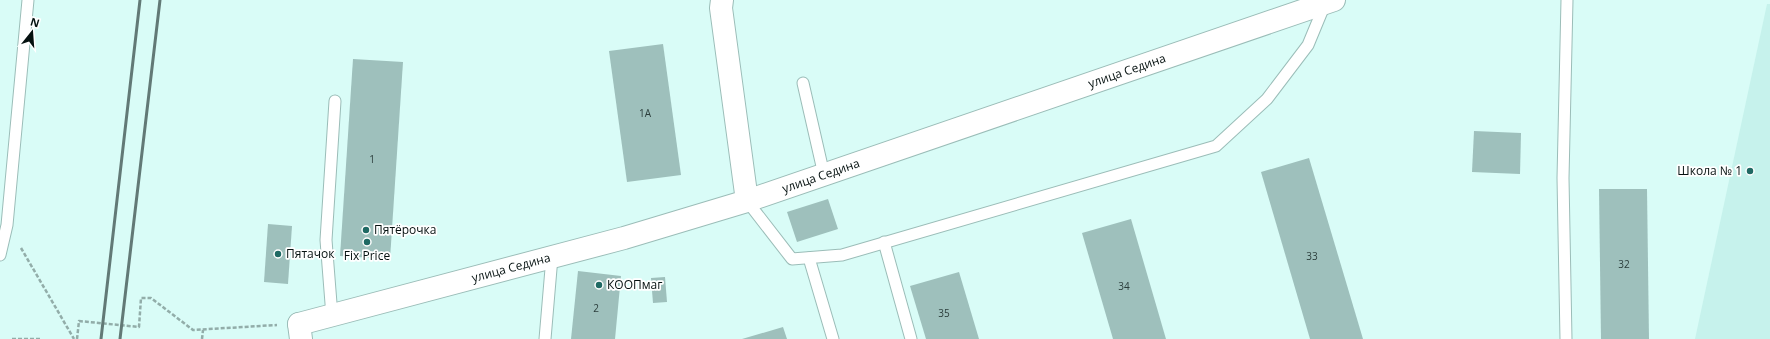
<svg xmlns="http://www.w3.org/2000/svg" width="1770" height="339" font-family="'Open Sans',sans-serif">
<rect width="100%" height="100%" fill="#d9fcf7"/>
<path fill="#c6f2ec" d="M1767 4H1770V339H1695Z"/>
<g fill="#9ec0bc">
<path d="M663 44 681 175 627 182 609 51Z"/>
<path d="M353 59 403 62 390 259 340 256Z"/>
<path d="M1474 131 1521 133 1520 174 1472 172Z"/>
<path d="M1309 158 1363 339H1310L1261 172Z"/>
<path d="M1599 189H1647L1649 339H1601Z"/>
<path d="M828 199 838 229 797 242 787 212Z"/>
<path d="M1131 219 1166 339H1113L1082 233Z"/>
<path d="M268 224 292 226 288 284 264 282Z"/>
<path d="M578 271 621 276 615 339H571Z"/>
<path d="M959 272 979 339H926L910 286Z"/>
<path d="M665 277 667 302 653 303 651 278Z"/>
<path d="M783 327 787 339H742Z"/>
</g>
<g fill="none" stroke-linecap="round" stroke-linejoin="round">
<defs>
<g id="service">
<path d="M803 83 824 175"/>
<path d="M747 201 792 259 842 255 1216 146 1267 99 1308 45 1325 4"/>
<path d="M884 242 911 339"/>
<path d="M0 255 7 225 28 0"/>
<path d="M809 258 833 339"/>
<path d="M332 316 326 240 335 101"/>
<path d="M545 339 552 257"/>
<path d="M1566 339 1563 178 1567 0"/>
</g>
<g id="minor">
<path d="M722 0 721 8 747 201"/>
<path d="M299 324 301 339"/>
</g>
<path id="tertiary" d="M299 324 624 238 747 201 1334 0"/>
</defs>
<use href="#service" stroke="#9bbdb8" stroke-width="13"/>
<use href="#minor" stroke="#9bbdb8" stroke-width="24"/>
<use href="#tertiary" stroke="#9bbdb8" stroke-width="24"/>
<g stroke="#92ada9" stroke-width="2.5" stroke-dasharray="4 2" stroke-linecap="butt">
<path d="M21 248 74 339"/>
<path d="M12 339H42"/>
<path d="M77 339 79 321 139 327 141 298H151L193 330 277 325"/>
<path d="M202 339 203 330"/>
</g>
<use href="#service" stroke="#fff" stroke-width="11"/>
<use href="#minor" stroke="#fff" stroke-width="22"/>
<use href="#tertiary" stroke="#fff" stroke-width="22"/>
<g stroke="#627976" stroke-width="3">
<path d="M101 339 140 0"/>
<path d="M120 339 160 0"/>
</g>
</g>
<g fill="#1f6963" stroke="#fff" stroke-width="1.5">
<circle cx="1750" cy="171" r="4"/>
<circle cx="366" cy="230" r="4"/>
<circle cx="367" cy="242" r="4"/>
<circle cx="278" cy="254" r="4"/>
<circle cx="599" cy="285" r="4"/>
</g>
<g text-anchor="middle" stroke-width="3.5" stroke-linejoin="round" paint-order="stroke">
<g font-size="10" fill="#2b3d3b">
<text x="645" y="117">1А</text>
<text x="372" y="163">1</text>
<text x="1312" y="260">33</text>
<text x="1624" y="268">32</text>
<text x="1124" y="290">34</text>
<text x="596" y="312">2</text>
<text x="944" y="317">35</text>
</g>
<g font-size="12" fill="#051110" stroke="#fff">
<text transform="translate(1127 71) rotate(-19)" y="4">улица Седина</text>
<text transform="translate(821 176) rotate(-19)" y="4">улица Седина</text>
<text transform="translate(511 268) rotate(-15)" y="4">улица Седина</text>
</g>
<g font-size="12" fill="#051110" stroke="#fff" text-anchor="start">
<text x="1742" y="175" text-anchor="end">Школа № 1</text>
<text x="374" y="234">Пятёрочка</text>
<text x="286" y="258">Пятачок</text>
<text x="367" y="260" text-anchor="middle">Fix Price</text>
<text x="607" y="289">КООПмаг</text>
</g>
</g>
<g transform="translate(32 32) rotate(17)" stroke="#ffffff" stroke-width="3" paint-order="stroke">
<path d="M0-3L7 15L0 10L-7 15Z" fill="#051110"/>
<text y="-6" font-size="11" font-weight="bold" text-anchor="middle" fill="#051110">N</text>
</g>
</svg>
